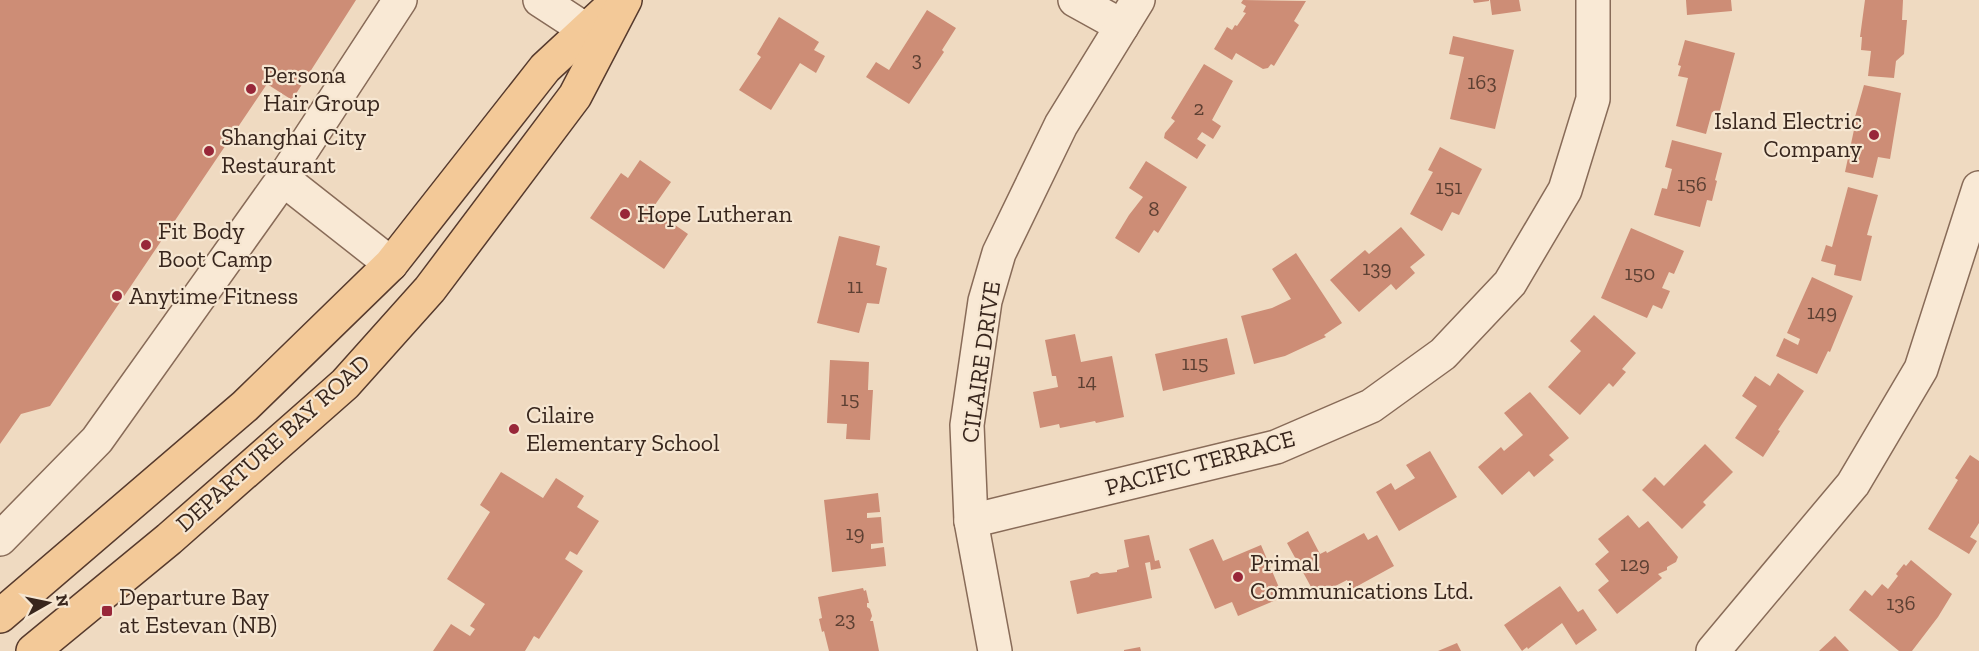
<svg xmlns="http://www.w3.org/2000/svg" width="1979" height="651" font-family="'Zilla Slab',serif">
<rect width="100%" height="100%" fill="#efdac1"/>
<g fill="#cd8d76">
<path d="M0 0H356L292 100 267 84 50 406 21 414 0 444Z"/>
<path d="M1243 0 1306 1 1294 21 1299 25 1274 66 1271 64 1268 68 1263 69 1236 53 1232 60 1214 49 1227 27 1232 30 1235 25 1237 26 1246 13 1243 12 1246 6 1241 3Z"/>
<path d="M1473 0H1489V1L1474 3Z"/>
<path d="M1490 0H1519L1521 11 1492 15Z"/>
<path d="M1686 0H1731L1732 11 1687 15Z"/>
<path d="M1865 0H1903L1902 20H1907L1904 54 1896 61 1894 78 1868 76 1871 51 1861 50 1862 37H1860Z"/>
<path d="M927 10 956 28 942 50 944 52 909 104 866 77 876 62 889 70Z"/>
<path d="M779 17 819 42 814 50 825 56 816 73 800 63 771 110 739 90 761 57 757 54Z"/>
<path d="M1453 36 1514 50 1495 129 1450 119 1464 57 1449 54Z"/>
<path d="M1685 40 1735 53 1719 114 1712 112 1706 134 1676 126 1688 78 1678 76 1681 66 1678 65Z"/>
<path d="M1204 64 1233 81 1212 120 1221 126 1213 139 1202 132 1197 139 1206 145 1197 159 1164 138 1165 133 1175 121 1171 118Z"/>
<path d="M1864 85 1901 93 1890 159 1878 157 1873 178 1845 172 1855 125 1853 124Z"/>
<path d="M1672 140 1722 153 1715 180 1717 181 1712 201 1707 200 1700 227 1654 215 1662 188 1667 189 1672 169 1665 167Z"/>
<path d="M1440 147 1482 169 1459 215 1452 212 1442 231 1410 214 1433 172 1428 170Z"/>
<path d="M640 160 671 182 652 209 688 234 664 269 590 218 621 173 628 178Z"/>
<path d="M1146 161 1187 187 1158 233 1154 230 1139 253 1115 238 1129 215 1143 197 1129 188Z"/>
<path d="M1848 187 1878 195 1867 235 1872 236 1861 281 1834 275 1836 265 1821 261 1826 245 1832 247Z"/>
<path d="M1401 227 1425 255 1410 267 1415 273 1396 290 1391 284 1359 312 1330 280 1365 250 1369 254Z"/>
<path d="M1631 228 1684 251 1674 274 1669 272 1662 288 1670 291 1662 309 1653 305 1647 318 1601 298Z"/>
<path d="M839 236 880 246 876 265 887 268 879 304 867 303 859 333 817 323Z"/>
<path d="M1296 253 1342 323 1324 335 1326 337 1285 356 1254 364 1241 316 1272 308 1291 299 1272 269Z"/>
<path d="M1812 277 1853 296 1830 352 1828 351 1817 374 1776 356 1784 338 1798 345 1800 339 1787 333Z"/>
<path d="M1594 315 1636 353 1622 369 1626 372 1613 387 1609 383 1580 415 1548 387 1581 351 1570 341Z"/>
<path d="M1075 334 1081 362 1112 356 1124 417 1096 423 1095 421 1060 428 1059 424 1040 428 1033 392 1058 387 1056 376H1052L1045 340Z"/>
<path d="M1227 338 1235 374 1163 391 1155 354Z"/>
<path d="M830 360 869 362 868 390H873L870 440 846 439 847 424 827 423Z"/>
<path d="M1778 373 1804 391 1778 430 1780 431 1763 457 1735 438 1757 406 1742 396 1755 376 1770 386Z"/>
<path d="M1530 392 1569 438 1549 455 1554 460 1534 477 1529 471 1502 495 1478 467 1501 447 1504 451 1523 435 1504 413Z"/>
<path d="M1705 444 1733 472 1703 502 1706 505 1682 529 1642 490 1655 477 1664 486Z"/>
<path d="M1430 451 1457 497 1399 531 1376 492 1391 483 1395 490 1415 478 1406 465Z"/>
<path d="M1970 455 1979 461V523L1970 537 1977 541 1969 554 1928 529 1958 480 1955 478Z"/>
<path d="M501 472 543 498 556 478 584 496 577 507 599 521 577 555 570 551 565 559 583 571 539 639 534 636 525 651H433L451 624 470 636 475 629 470 626 485 604 447 579 490 512 480 505Z"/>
<path d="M878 493 880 512 867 513V518L881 517 883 543 871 544V549L884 547 886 566 832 572 824 500Z"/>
<path d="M1628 515 1639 528 1648 521 1678 557 1676 562 1667 567V570L1658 574 1662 578 1617 614 1598 590 1609 581 1595 564 1609 552 1598 539Z"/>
<path d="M1308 531 1320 554 1326 551 1327 553 1364 533 1368 540 1377 535 1394 566 1352 589 1347 580 1316 596 1287 543Z"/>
<path d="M1149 535 1155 561 1159 560 1161 568 1151 570 1150 562 1145 563 1152 598 1077 614 1070 581 1089 577 1091 574 1097 572 1100 574 1117 572V570L1129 567 1124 540Z"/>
<path d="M1213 539 1223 561 1261 545 1283 597 1238 616 1232 602 1215 609 1189 549Z"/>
<path d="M1911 560 1952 594 1938 617 1912 651H1899L1849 610 1865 590 1872 596 1882 584 1888 589 1898 576 1896 574 1904 564 1906 566Z"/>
<path d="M1560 586 1578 612 1583 609 1597 630 1576 645 1562 623 1528 649 1527 647 1522 651 1504 625Z"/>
<path d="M863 588 864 591 866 590 869 603H867V607L870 609 872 616 870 621H873L879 651H829L824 631 822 632 819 619 822 618 818 597Z"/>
<path d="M1835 636 1849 651H1819Z"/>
<path d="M1457 643 1461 651H1438Z"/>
<path d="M1140 647 1141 651H1124V650Z"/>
</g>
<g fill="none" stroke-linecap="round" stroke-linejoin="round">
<defs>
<g id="minor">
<path d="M540 0 586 30"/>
<path d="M1075 0 1122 26"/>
<path d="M283 179 400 0"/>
<path d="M971 521 1276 447 1371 406 1443 354 1510 283 1565 190 1593 99V0"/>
<path d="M0 539 97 440 283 179 391 264"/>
<path d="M995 651 971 521 967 425 985 301 999 253 1061 125 1138 0"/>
<path d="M1713 651 1853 484 1921 369 1979 188"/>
</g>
<g id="major">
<path d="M0 616 245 406 391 264 545 68 613 5"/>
<path d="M33 651 169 539 345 384 430 289 575 96 625 0"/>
</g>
</defs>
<use href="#minor" stroke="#886b58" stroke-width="36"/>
<use href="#major" stroke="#563a2d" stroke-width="36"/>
<use href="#minor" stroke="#f9e9d5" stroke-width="33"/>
<use href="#major" stroke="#f3c998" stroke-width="33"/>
</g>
<g fill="#982739" stroke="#f6e6d1" stroke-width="2">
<circle cx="251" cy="89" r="6"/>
<circle cx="1874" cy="135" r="6"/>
<circle cx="209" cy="151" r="6"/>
<circle cx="625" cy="214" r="6"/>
<circle cx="146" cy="245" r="6"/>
<circle cx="117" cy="296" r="6"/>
<circle cx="514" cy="429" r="6"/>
<circle cx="1238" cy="577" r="6"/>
<rect x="101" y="605" width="12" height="12" rx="3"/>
</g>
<g text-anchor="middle" stroke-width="4.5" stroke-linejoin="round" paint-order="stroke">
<g font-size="21" fill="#5d4033">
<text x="917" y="66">3</text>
<text x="1482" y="89">163</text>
<text x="1199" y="115">2</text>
<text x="1692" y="191">156</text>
<text x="1449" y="194">151</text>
<text x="1154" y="216">8</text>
<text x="1377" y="275">139</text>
<text x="1640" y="280">150</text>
<text x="855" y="293">11</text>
<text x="1822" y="319">149</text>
<text x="1195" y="370">115</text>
<text x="1087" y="388">14</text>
<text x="850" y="406">15</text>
<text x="855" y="540">19</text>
<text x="1635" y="571">129</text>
<text x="1901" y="610">136</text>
<text x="845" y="626">23</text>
</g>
<g font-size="24" fill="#38261d" stroke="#f6e6d1" text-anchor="start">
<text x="263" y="83">Persona<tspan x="263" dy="28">Hair Group</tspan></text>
<text x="1862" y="129" text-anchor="end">Island Electric<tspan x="1862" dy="28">Company</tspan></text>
<text x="221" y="145">Shanghai City<tspan x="221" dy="28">Restaurant</tspan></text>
<text x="637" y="222">Hope Lutheran</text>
<text x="158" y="239">Fit Body<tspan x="158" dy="28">Boot Camp</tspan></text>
<text x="129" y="304">Anytime Fitness</text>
<text x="526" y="423">Cilaire<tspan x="526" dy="28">Elementary School</tspan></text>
<text x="1250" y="571">Primal<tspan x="1250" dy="28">Communications Ltd.</tspan></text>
<text x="119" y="605">Departure Bay<tspan x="119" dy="28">at Estevan (NB)</tspan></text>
</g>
<g font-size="24" fill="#38261d" stroke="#f6e6d1">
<text transform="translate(981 362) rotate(-82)" y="8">CILAIRE DRIVE</text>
<text transform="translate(273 443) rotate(-42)" y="8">DEPARTURE BAY ROAD</text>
<text transform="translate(1200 463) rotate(-15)" y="8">PACIFIC TERRACE</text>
</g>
</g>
<g transform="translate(48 603) rotate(81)" stroke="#f6e6d1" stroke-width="4.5" paint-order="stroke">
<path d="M0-4.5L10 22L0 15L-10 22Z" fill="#38261d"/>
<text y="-9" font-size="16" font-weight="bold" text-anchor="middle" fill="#38261d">N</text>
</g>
</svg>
